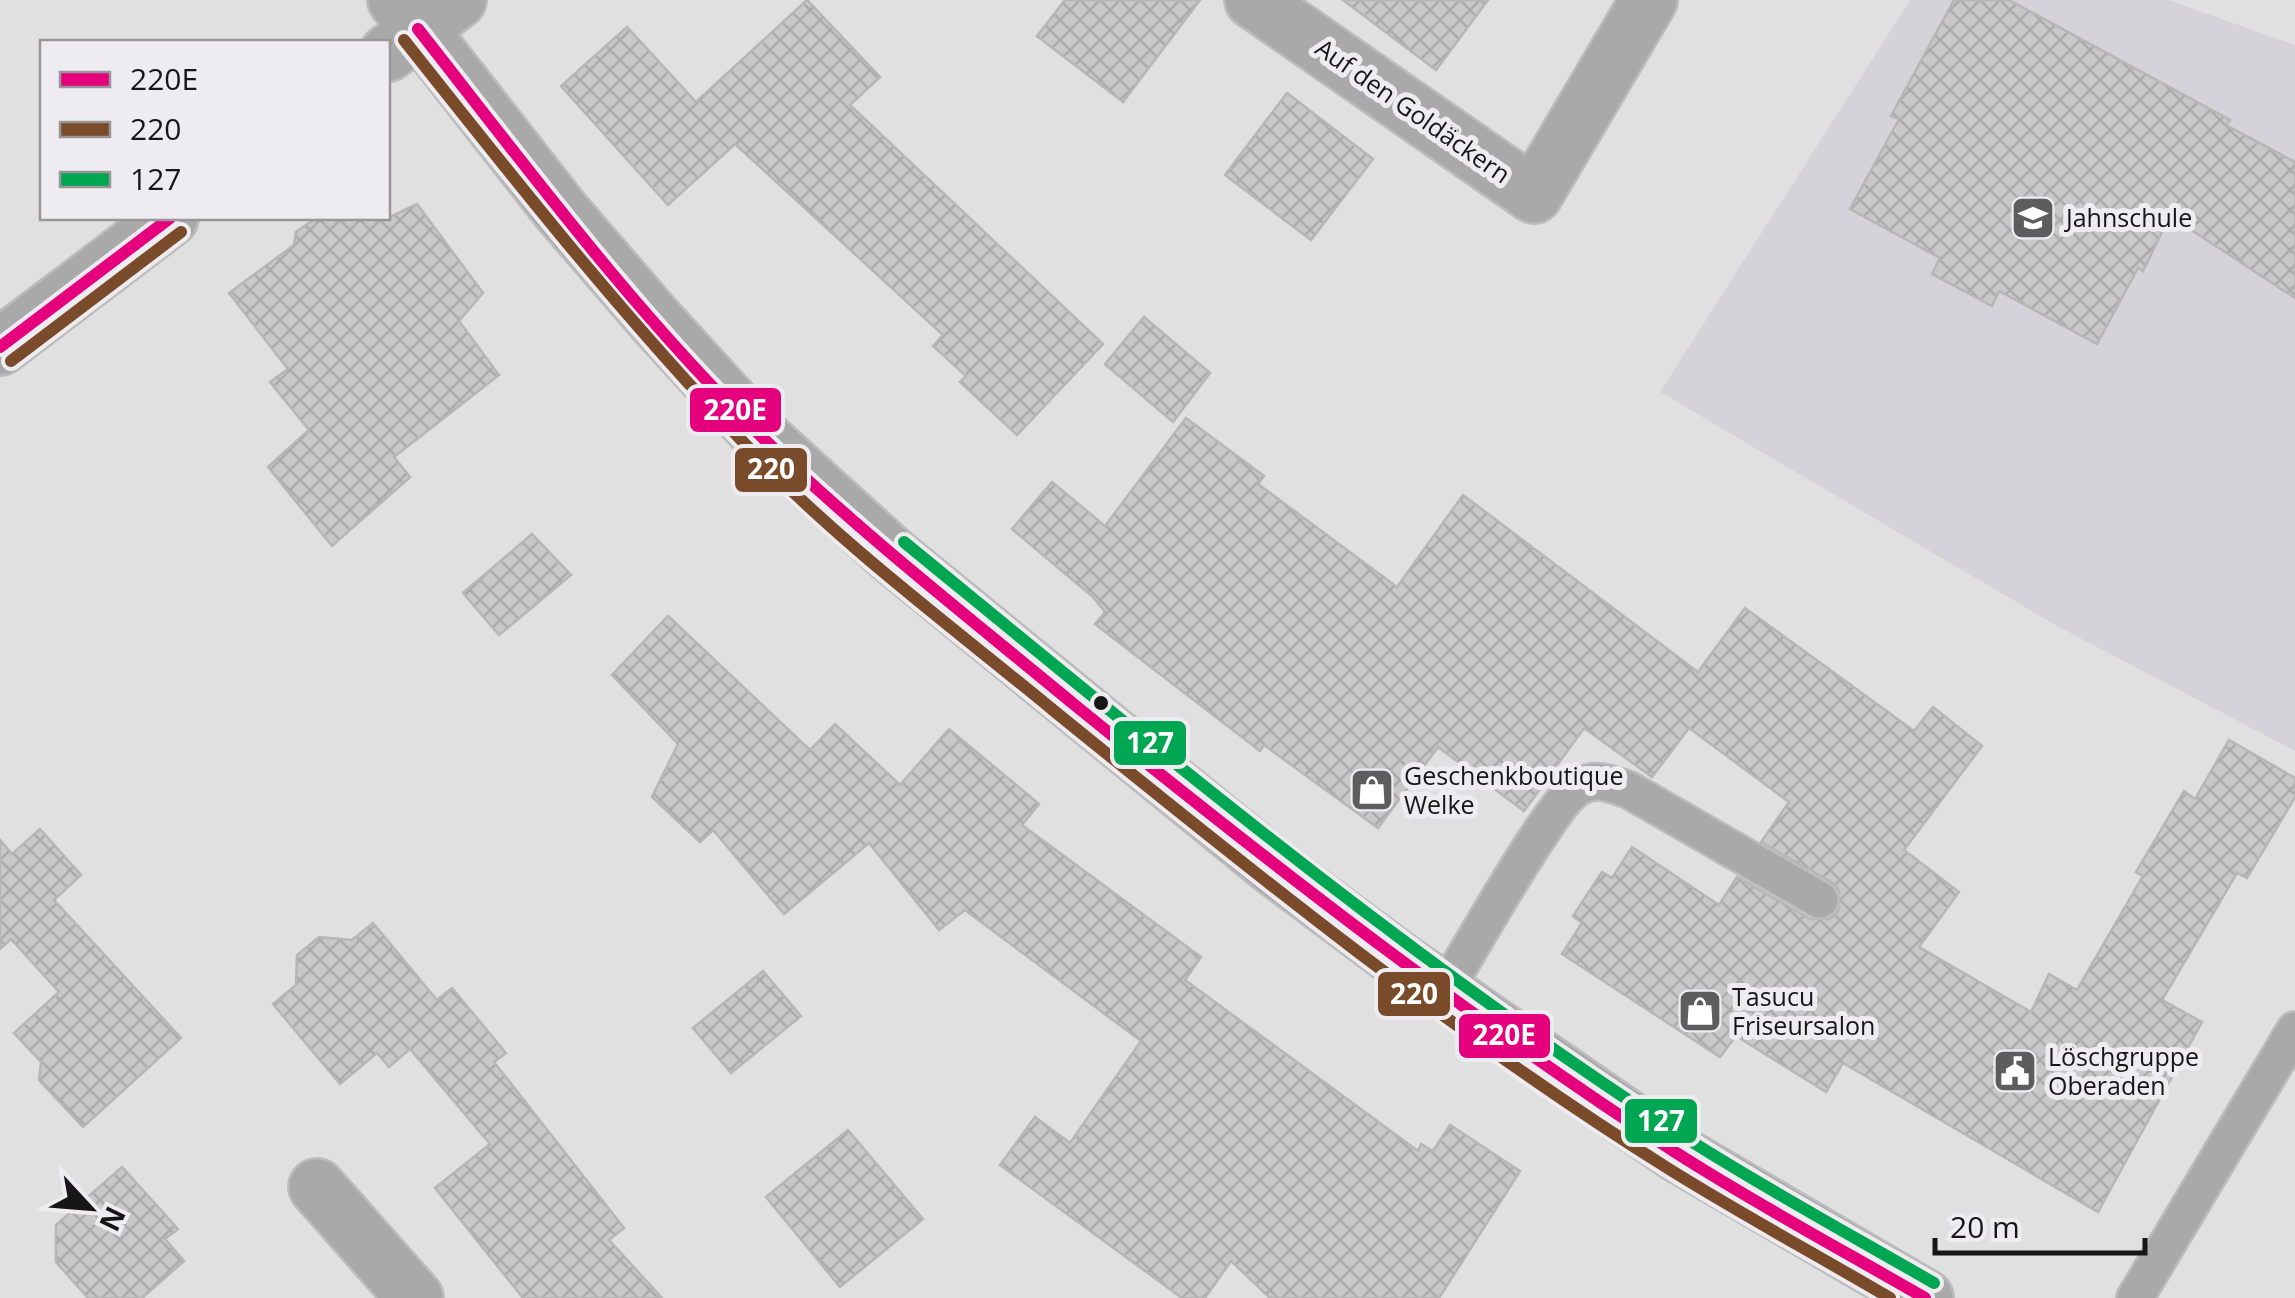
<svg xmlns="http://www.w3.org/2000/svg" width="2295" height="1298" font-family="'Open Sans',sans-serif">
<defs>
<pattern id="building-cross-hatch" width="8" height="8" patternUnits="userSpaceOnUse" patternTransform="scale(2.5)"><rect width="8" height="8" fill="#c8c8c9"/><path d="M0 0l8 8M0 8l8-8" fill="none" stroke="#ababac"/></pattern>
</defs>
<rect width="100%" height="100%" fill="#e1e0e1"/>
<path fill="#d6d2d9" d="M1910 0H2168L2295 45V751L2055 625 1660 392Z"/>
<g fill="url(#building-cross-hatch)" stroke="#b7b6b7" stroke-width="2.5">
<path d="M807 0 880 77 850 105 1103 344 1017 435 960 382 966 376 933 346 943 335 735 144 668 205 561 86 627 27 696 102Z"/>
<path d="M1065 0H1200L1123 102 1037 36Z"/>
<path d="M1343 0H1488L1436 70Z"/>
<path d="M1954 0H2009L2230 120 2226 125 2295 162V298L2170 216 2143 271 2138 268 2097 344 1999 291 1992 306 1932 274 1940 258 1850 209 1899 119 1891 116Z"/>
<path d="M1287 93 1373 159 1311 240 1225 175Z"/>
<path d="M417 204 483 293 459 321 499 375 394 457 410 477 332 546 268 467 309 430 270 382 288 369 229 293 294 245 296 232 316 218H388Z"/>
<path d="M1144 317 1210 373 1173 422 1105 364Z"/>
<path d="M1186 418 1264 476 1258 484 1397 587 1463 495 1698 672 1745 608 1914 731 1933 707 1982 746 1904 850 1959 892 1919 947 2031 1012 2049 974 2077 990 2143 876 2136 872 2184 791 2195 799 2229 740 2295 778V797L2247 878 2237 873 2162 1000 2202 1022 2098 1212 1843 1063 1826 1092 1736 1036 1720 1057 1562 954 1582 923 1573 916 1602 872 1612 878 1632 847 1719 905 1737 877 1810 919H1830L1839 910V890L1831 882 1761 842 1789 802 1689 728 1652 777 1584 728 1524 811 1438 747 1378 828 1264 745 1260 751 1095 624 1105 612 1093 597 1012 529 1052 482 1105 526Z"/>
<path d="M532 534 571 575 499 635 463 593Z"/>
<path d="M668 616 810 750 835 724 900 785 949 729 1039 804 1022 825 1201 957 1185 980 1418 1151 1421 1144 1433 1151 1450 1125 1520 1171 1439 1298H1270L1231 1261 1205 1298H1182L1000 1165 1035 1117 1070 1143 1141 1041 965 910 939 930 869 843 784 914 713 830 700 842 652 797 678 744 612 675Z"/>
<path d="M40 829 81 875 54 900 181 1038 83 1127 39 1080 41 1062 14 1033 59 992 11 939 0 949V840L12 854Z"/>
<path d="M373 923 437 1000 452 988 506 1053 494 1062 624 1228 609 1240 662 1298H523L435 1188 490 1144 410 1049 389 1067 377 1053 340 1084 273 1004 296 985 297 955 319 937 352 940Z"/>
<path d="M763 971 801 1016 731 1073 693 1028Z"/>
<path d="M848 1130 923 1219 840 1287 766 1197Z"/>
<path d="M122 1167 178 1229 165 1239 184 1261 142 1298H88L56 1262V1225Z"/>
</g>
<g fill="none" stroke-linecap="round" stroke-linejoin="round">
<defs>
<g id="lane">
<path d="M1445 990C1468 953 1550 805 1577 788 1595 776 1611 784 1629 790L1820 900"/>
<path d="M2135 1298 2295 1030"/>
</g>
<g id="street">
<path d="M1253 0 1534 195 1649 0"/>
<path d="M317 1187 415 1298"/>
</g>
<g id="secondary">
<path d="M396 0 561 211 655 320 763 438 893 556 1275 868 1404 964 1677 1153 1925 1298"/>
<path d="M388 53 458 0"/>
<path d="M0 347 170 218"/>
</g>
</defs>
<use href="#lane" stroke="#bdbcbd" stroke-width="40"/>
<use href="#street" stroke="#bdbcbd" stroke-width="60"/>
<use href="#secondary" stroke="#bdbcbd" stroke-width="60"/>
<use href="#lane" stroke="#aaa9aa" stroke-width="35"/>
<use href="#street" stroke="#aaa9aa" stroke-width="55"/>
<use href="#secondary" stroke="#aaa9aa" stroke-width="55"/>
<defs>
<g id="bus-1">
<path d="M418 29C528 169 637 316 765 440 863 535 971 619 1076 706 1269 863 1466 1016 1675 1152 1756 1204 1842 1250 1925 1298"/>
<path d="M0 347 170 218"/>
</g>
<g id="bus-2">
<path d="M404 40C514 179 624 318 747 446 839 543 950 625 1053 710 1251 871 1452 1033 1669 1169 1741 1214 1817 1255 1890 1298"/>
<path d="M11 361 181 232"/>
</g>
<path id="bus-3" d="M904 542C1158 750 1409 960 1686 1138 1766 1189 1851 1235 1934 1283"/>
</defs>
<use href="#bus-1" stroke="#eeecf0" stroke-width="20"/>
<use href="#bus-2" stroke="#eeecf0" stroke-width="20"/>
<use href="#bus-3" stroke="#eeecf0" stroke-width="20"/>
<use href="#bus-1" stroke="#e5007d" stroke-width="12"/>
<use href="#bus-2" stroke="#7a4b2a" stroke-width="12"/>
<use href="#bus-3" stroke="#00a651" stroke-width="12"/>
</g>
<defs>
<symbol id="school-square" viewBox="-11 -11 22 22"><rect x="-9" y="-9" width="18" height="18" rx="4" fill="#5e5d5e" stroke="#eeecf0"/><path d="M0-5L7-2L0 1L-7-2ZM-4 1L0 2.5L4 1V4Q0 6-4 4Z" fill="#fff"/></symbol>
<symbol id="shop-square" viewBox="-11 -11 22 22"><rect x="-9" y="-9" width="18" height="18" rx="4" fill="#5e5d5e" stroke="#eeecf0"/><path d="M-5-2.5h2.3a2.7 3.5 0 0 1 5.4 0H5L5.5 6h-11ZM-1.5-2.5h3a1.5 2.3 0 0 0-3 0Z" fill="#fff"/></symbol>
<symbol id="civic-square" viewBox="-11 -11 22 22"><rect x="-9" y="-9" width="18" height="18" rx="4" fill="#5e5d5e" stroke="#eeecf0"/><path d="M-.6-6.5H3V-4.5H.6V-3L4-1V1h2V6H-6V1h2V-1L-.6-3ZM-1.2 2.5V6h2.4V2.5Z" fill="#fff"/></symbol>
</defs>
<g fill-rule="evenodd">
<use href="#school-square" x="2008" y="193" width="50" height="50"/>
<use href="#shop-square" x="1347" y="765" width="50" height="50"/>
<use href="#shop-square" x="1675" y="986" width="50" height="50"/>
<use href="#civic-square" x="1990" y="1046" width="50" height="50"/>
</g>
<circle fill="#171617" stroke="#eeecf0" stroke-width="4" cx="1101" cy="703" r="9"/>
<g text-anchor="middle" stroke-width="10" stroke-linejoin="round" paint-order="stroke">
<g font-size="25" fill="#171617" stroke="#eeecf0">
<text transform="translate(1413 111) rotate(35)" y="9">Auf den Goldäckern</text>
</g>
<g font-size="25" fill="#171617" stroke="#eeecf0" text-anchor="start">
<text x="2066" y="227">Jahnschule</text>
<text x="1404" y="785">Geschenkboutique<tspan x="1404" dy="29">Welke</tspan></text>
<text x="1732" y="1006">Tasucu<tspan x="1732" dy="29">Friseursalon</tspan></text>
<text x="2048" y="1066">Löschgruppe<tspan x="2048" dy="29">Oberaden</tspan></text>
</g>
</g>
<g stroke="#eeecf0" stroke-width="4">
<rect x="688" y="386" width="95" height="48" rx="10" fill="#e5007d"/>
<rect x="733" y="446" width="76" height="48" rx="10" fill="#7a4b2a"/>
<rect x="1112" y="719" width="76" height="48" rx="10" fill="#00a651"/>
<rect x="1376" y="970" width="76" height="48" rx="10" fill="#7a4b2a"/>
<rect x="1457" y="1012" width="95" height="48" rx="10" fill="#e5007d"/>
<rect x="1623" y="1097" width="76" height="48" rx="10" fill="#00a651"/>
</g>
<g font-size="28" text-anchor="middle" font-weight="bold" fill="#fff">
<text x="735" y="420">220E</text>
<text x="771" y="479">220</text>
<text x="1150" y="753">127</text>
<text x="1414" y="1004">220</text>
<text x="1504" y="1045">220E</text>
<text x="1661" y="1131">127</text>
</g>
<rect x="40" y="40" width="350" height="180" fill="#eeecf0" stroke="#989699" stroke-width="2.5"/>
<rect x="60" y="72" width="50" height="15" fill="#e5007d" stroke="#989699" stroke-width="2.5"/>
<text x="130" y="90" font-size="30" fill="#171617">220E</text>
<rect x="60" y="122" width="50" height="15" fill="#7a4b2a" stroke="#989699" stroke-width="2.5"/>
<text x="130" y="140" font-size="30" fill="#171617">220</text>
<rect x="60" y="172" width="50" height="15" fill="#00a651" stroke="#989699" stroke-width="2.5"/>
<text x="130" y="190" font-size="30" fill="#171617">127</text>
<g transform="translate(90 1208) rotate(116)" stroke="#eeecf0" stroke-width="8" paint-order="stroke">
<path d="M0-8L18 38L0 25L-18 38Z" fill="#171617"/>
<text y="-15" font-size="28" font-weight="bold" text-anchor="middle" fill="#171617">N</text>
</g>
<path d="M1935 1238v15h210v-15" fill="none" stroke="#171617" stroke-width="5"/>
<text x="1950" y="1238" font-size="30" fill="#171617" stroke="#eeecf0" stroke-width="8" paint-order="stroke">20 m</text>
</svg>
